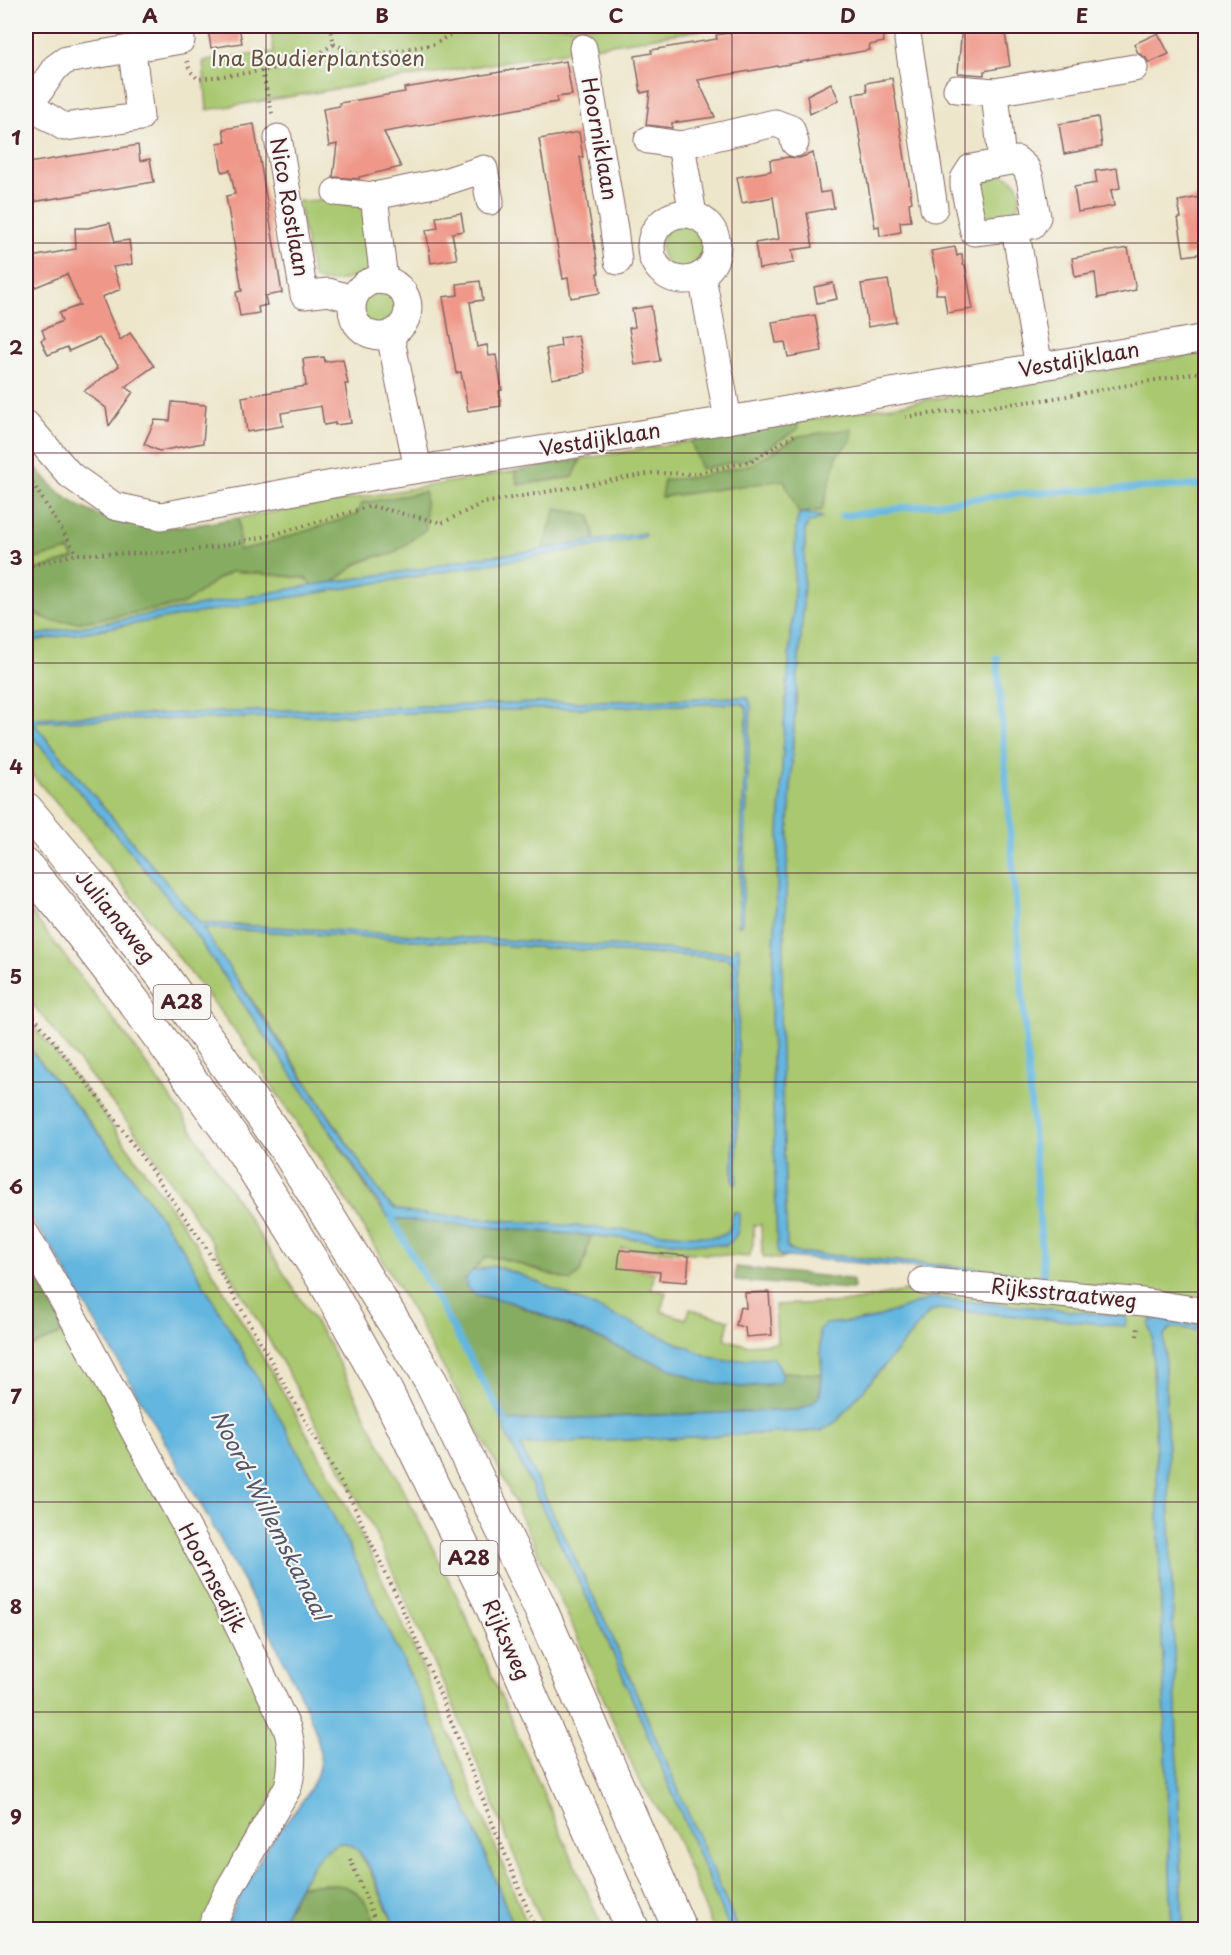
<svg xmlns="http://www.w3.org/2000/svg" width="1231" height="1955" font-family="'Playpen Sans',sans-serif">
<rect width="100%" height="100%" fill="#f6f6f2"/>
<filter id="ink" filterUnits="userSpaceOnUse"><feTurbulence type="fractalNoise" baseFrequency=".0167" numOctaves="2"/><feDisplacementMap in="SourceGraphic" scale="12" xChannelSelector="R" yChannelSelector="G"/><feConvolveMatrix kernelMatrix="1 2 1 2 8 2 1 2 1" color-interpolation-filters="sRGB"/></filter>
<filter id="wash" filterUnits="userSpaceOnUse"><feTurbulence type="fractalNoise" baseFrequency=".008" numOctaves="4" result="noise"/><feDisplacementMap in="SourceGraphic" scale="24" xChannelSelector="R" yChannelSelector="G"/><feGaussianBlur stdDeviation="1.35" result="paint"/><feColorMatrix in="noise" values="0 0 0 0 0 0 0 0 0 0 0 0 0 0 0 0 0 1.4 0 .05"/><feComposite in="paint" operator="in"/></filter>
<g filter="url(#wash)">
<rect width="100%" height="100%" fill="#eee6cb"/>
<g fill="#a9c86f" stroke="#7a744d" stroke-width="1.5">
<path d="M270 26H724L207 110 203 61 274 52Z"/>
<circle cx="998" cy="196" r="22"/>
<path d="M328 200 361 206 365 210 371 273C355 276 326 288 313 278L298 201Z"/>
<circle cx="686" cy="247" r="25"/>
<circle cx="380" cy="309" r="19"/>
<path d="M1205 353V1300L1014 1276 1015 1274 963 1267 804 1253 793 1252 787 1247 780 1026 793 738 803 610 805 531 808 523 820 516 799 514 796 525 793 611 784 725 771 1019 777 1250 779 1255 788 1257 778 1259 764 1257 762 1253 761 1225H754L753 1244 749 1257 621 1248 620 1266 655 1273 651 1289 666 1292 661 1311 686 1319 690 1309 729 1320 725 1339 746 1345 777 1343 775 1305 850 1302 925 1287 1205 1316V1327L1184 1322 1149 1327 1152 1334 1172 1929H738L608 1627 520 1445 821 1431 837 1421 930 1312 938 1309 1127 1319 1123 1316 933 1298 869 1320 826 1324 819 1330 822 1374 782 1372 778 1364 725 1361 707 1356 502 1268C490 1266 482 1268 471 1272L486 1257 501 1258 571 1281 587 1256V1246L591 1236 726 1245 737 1212H734C729 1229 733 1236 711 1237L410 1213 394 1208 385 1200 263 1016 204 932 203 929 205 928 725 958 733 962 735 1184 737 1182 739 948 737 947 732 953 200 923 35 725 38 721 233 718 742 703 747 709 738 924 740 925 748 698 744 697 27 718 26 716V642L644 537V533L595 541 590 515 556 509 542 550 467 559 421 569 333 582 357 564 374 557 393 554 406 543 356 515 265 544 239 550V518L515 471 518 485 573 477 581 459 691 441 701 468 797 429V422Z"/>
<path d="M69 550 74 558 26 573V561Z"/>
<path d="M232 571 305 578 313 585 26 637V601L34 613 81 622 168 607 184 604 216 580Z"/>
<path d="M26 729 128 849 184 918 311 1102 379 1207 392 1219 468 1352 505 1421 504 1429 512 1446 604 1632 730 1929H713L676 1836 638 1779 573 1627 497 1465 411 1309 358 1218 245 1044 90 842 26 768Z"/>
<path d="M26 906 127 1037 181 1113 328 1342 455 1592 603 1929H544L455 1709 371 1524 285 1367 212 1243 146 1145 26 996Z"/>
<path d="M26 1017 96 1103 194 1240 268 1366 330 1474 371 1555 420 1662 529 1929H515L426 1709 342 1532 254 1371 183 1249 118 1157 26 1044Z"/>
<path d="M1171 1328H1183L1205 1332V1929H1183L1164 1335Z"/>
<path d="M67 1331 249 1644 290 1763 205 1929 26 1930V1349Z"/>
<path d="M345 1842 356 1848 366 1863 396 1929H374V1921L327 1884 300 1886C308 1867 324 1846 345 1842Z"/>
</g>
<g fill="#86ac62" stroke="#686646" stroke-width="1.5">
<path d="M797 422 798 429 750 459 701 469 691 441Z"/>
<path d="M852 429 851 441 837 455 822 510 799 514 784 480 661 497 664 480 697 477 752 464 799 436Z"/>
<path d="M581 459 573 477 518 485 515 471Z"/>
<path d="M32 463C42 475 55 490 68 499 98 519 139 530 175 527 196 526 218 521 239 518V550L265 544 356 515 362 503 425 492 426 529 393 554 374 557 357 564 333 582 313 585 305 578 232 571 216 580 184 604 81 622 52 621 34 613 26 601V573L74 558 69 550 26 561V467Z"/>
<path d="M556 509 590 515 595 541 542 550Z"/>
<path d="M392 1219 591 1236 581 1271 571 1281 501 1258 486 1257 471 1272 466 1279 476 1295 507 1301 700 1381 742 1387 768 1385 781 1378 782 1372 822 1374C820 1398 822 1400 798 1410L505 1421 468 1352Z"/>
<path d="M26 1260 67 1331 26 1349Z"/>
<path d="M736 1267 850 1279 853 1281 854 1288 851 1289 735 1281Z"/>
<path d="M327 1884C333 1885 340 1885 346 1887 363 1893 375 1913 374 1929L277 1930 300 1886Z"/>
</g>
<g fill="#63b6df" stroke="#566a85" stroke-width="1.5">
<path d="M805 513 822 517 821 519 808 523 805 531 803 610 793 738 780 1026 787 1247 793 1252 1013 1272 1014 1276 788 1257 779 1255 777 1250 771 1019 784 725 793 611 796 525 799 514Z"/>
<path d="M644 533 645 537 596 546 26 642V637L313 585 421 569 467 559 532 551Z"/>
<path d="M744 697 748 698 751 705 742 923 740 925 738 924 747 709 742 703 233 718 38 721 35 725 200 923 731 953 737 946 739 948 737 1182 735 1184 733 1181V962L725 958 206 928 203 929 385 1200 394 1208 410 1213 711 1237C734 1236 728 1229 734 1212H737L739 1214C739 1228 739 1238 726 1245L684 1243 392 1219 388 1217 311 1102 184 918 128 849 26 729V716L28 718Z"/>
<path d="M26 1044 118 1157 183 1249 254 1371 342 1532 426 1709 515 1929H396C388 1911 369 1857 354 1847 323 1824 288 1909 277 1929H224C237 1900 252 1873 269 1845 285 1821 318 1790 320 1760 323 1735 296 1687 285 1663 218 1527 138 1397 63 1266L43 1235 26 1214Z"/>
<path d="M492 1266 519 1274 707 1356 725 1361 772 1357C779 1365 785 1373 779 1383L742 1387 700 1381 524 1307 507 1301 476 1295 467 1288 465 1280 471 1272Z"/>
<path d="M933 1298 1123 1316 1127 1319 1125 1326 938 1309 930 1312 837 1421 821 1431 520 1445 608 1627 738 1929H730L604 1632 512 1446 504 1429 505 1421 798 1410C806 1406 814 1404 818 1397 826 1385 820 1345 819 1330L826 1324 869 1320Z"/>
<path d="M1157 1318 1184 1322 1205 1327V1332L1183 1328H1171L1164 1335 1183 1929H1172L1152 1334 1149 1327 1150 1321Z"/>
</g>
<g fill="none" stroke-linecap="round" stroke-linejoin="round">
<g stroke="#63b6df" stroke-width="7">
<path d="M842 516 1010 494 1206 485"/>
<path d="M997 658 1044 1278"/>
<path d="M392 1219 505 1421"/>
</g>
</g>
<g id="blocks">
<g fill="#ef9889">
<path d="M220 26H239L242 43 211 48 208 28Z"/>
<path d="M776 26H881L884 42 869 45 870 50 698 80 715 117 672 123V128L646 125 650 91 641 93 635 56 652 53 651 50 717 39 716 35Z"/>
<path d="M962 26H1004L1010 66 984 71V75L958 73Z"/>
<path d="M1158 33 1169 54 1149 63 1146 58 1138 53 1134 44Z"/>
<path d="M566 61 572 95 557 97V102L384 132 401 167 359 177V179L333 177 337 144 329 146 323 109 340 106 339 103 405 92 404 88Z"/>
<path d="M892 78 912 202 909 203 911 221 900 222 901 232 880 236 879 226 875 227 853 94 867 92 866 83Z"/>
<path d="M831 83 839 100 810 114 807 95Z"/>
<path d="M1098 117 1102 147 1064 154 1059 124Z"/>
<path d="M254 124 282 293 265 296 267 305 258 307 259 313 240 316 236 292 242 291 226 196 235 194 230 170 222 172 217 143 226 142 223 129Z"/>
<path d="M579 132 583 157H580L599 273H597L600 293 571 298 568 278 563 279 539 139Z"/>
<path d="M138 145 140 161 150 159 154 182 26 203V180L31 179 28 163Z"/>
<path d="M813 153 820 193 831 191 834 208 807 213 813 247 792 250 794 263 759 269 755 243 779 239 773 197 742 203 737 177 771 171 770 160 789 157 799 158Z"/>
<path d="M1117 168 1120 188 1111 190 1114 206 1078 212 1074 187 1097 183 1095 171Z"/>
<path d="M1206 196V253L1184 256 1178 218H1181L1178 201Z"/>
<path d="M461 213 464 231 452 233 457 259 431 263 426 230 438 228 436 217Z"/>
<path d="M110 223 115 242 129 240 132 264 113 267 121 289 102 297 120 340 130 333 154 366 125 387 133 392 109 426 106 408 84 391 119 366 99 338 69 351 67 347 48 355 41 340 45 338 42 330 62 321 59 313 80 305 67 274 26 291V258L76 249 75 228H88Z"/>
<path d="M955 247 957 256 962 254 963 265H965L973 309 947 313 944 294H936L937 280 931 251Z"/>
<path d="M1128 248 1136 290 1098 298 1095 273 1075 277 1072 258Z"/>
<path d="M888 280 896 322 868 327 861 284Z"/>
<path d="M480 281 483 300 470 302 477 347 487 345 489 356 496 355 502 390 499 391 501 406 468 411 461 372 456 373 443 297 458 295 457 284Z"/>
<path d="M833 283 837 299 817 303 814 287Z"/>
<path d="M651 306 660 361 635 365 629 328 635 327 632 309Z"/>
<path d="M815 315 822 351 788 357 785 342 776 343 772 322Z"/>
<path d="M578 335 585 373 552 379 546 349 561 346 560 338Z"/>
<path d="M324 357 325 362 343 359 348 384H345L351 423 335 425V423L324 425 321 406 281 413 283 426 247 432 242 397 306 386 303 359Z"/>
<path d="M172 402 206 405 203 443 159 451 144 444 155 420 170 421Z"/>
<path d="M620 1250 689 1256 687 1282 659 1280 660 1272 618 1268Z"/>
<path d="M769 1292 772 1335 746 1337 745 1327 736 1325 740 1307 746 1308 745 1293Z"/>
</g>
</g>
</g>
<g filter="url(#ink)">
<use href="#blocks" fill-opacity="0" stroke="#836563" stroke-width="1.5"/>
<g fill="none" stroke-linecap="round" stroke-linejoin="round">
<defs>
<g id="minor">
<path d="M908 40 934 208"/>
<path d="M583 48 614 229 618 261"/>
<path d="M957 89 995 92 1134 68"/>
<path d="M995 92 1002 161"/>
<path d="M30 106 64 127 140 117 132 50"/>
<path d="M26 111 55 68 66 60 181 40 179 26"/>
<path d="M278 138 304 295 328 292 353 299"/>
<path d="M648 140 681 145 775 123 791 129 795 143"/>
<path d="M681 145 693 215"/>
<path d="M1017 160 1026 168 1030 178 1037 217 1032 225 974 232 964 186V179L971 168Z"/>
<path d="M336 192 374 196 444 182 484 169 490 201"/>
<path d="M374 196 384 281"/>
<circle cx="684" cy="247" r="33"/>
<path d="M1015 228 1039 367"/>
<path d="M702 276 728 420"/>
<circle cx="380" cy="308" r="28"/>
<path d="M390 335 418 469"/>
<path d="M26 424 70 475 114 506 161 516 376 476 728 420 1206 338"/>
<path d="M26 1235 70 1312 229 1606 287 1728C293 1749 293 1766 288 1787L227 1893 210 1930"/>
<path d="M923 1281 1143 1302 1206 1312"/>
</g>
<g id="highway">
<path d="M26 809 92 887 163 976 290 1155 431 1382 541 1610 680 1930"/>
<path d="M26 866 61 908 134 1002 244 1153 325 1282 386 1391 490 1602 633 1930"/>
</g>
</defs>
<use href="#minor" stroke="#836563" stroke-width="29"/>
<use href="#highway" stroke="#836563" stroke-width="35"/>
<g stroke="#836563" stroke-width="4" stroke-dasharray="1.5 4.5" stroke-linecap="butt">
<path d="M330 26 334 44"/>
<path d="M334 44 358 55 384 53 435 44 463 26"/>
<path d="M187 61 190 71 198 79 262 71 309 60 334 44"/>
<path d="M262 71 273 117"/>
<path d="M905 417 1050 399 1206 371"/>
<path d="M26 473 77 554"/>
<path d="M26 567 77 554 174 553 221 546 272 535 371 506 442 523 483 503 653 473 693 474 752 461 794 435"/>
<path d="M26 1007 106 1107 204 1244 352 1502 395 1593 436 1684 536 1930"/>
<path d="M1137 1336 1138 1326"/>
<path d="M350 1859 379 1930"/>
</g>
<use href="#minor" stroke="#fff" stroke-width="27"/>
<use href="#highway" stroke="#fff" stroke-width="33"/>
</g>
</g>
<path fill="none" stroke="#4a1f2b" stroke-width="1.5" stroke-opacity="0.55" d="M266 26V1930M499 26V1930M732 26V1930M965 26V1930M26 243H1206M26 453H1206M26 663H1206M26 873H1206M26 1082H1206M26 1292H1206M26 1502H1206M26 1712H1206"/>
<g text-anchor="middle" stroke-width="4.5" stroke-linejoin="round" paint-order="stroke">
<g fill="#f6f6f2" stroke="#7e6067" stroke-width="1.5">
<rect x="153.5" y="985" width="57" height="34" rx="4.5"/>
<rect x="440.5" y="1541" width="57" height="34" rx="4.5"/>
</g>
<g font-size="20" font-weight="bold" fill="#4a1f2b">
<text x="182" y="1009">A28</text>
<text x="469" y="1565">A28</text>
</g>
<g font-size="21" fill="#66523f" stroke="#f6f6f2">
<text x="318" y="66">Ina Boudierplantsoen</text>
</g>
<g font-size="21" fill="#4a1f2b" stroke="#f6f6f2">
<text transform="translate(599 139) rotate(80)" y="7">Hoorniklaan</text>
<text transform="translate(289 207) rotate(80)" y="7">Nico Rostlaan</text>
<text transform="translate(1079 360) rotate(-10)" y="7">Vestdijklaan</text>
<text transform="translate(600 440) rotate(-9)" y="7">Vestdijklaan</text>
<text transform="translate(115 917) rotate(51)" y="7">Julianaweg</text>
<text transform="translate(1064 1294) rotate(6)" y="7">Rijksstraatweg</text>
<text transform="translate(212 1578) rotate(62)" y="7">Hoornsedijk</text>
<text transform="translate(506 1640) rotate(66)" y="7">Rijksweg</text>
</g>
<g font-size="22" font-style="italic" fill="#53546a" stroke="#f6f6f2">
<text transform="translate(270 1515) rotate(63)" y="8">Noord-Willemskanaal</text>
</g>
</g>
<rect width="1231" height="1955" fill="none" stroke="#f6f6f2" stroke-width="66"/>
<rect x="33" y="33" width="1165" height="1889" fill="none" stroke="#4a1f2b" stroke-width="2"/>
<g font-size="20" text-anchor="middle" font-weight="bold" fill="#4a1f2b">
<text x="150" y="23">A</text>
<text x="382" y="23">B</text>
<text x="616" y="23">C</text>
<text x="848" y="23">D</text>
<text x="1082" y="23">E</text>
<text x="16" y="145">1</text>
<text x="16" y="355">2</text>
<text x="16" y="565">3</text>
<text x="16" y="774">4</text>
<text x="16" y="984">5</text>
<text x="16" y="1194">6</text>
<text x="16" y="1404">7</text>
<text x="16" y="1614">8</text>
<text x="16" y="1824">9</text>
</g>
</svg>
